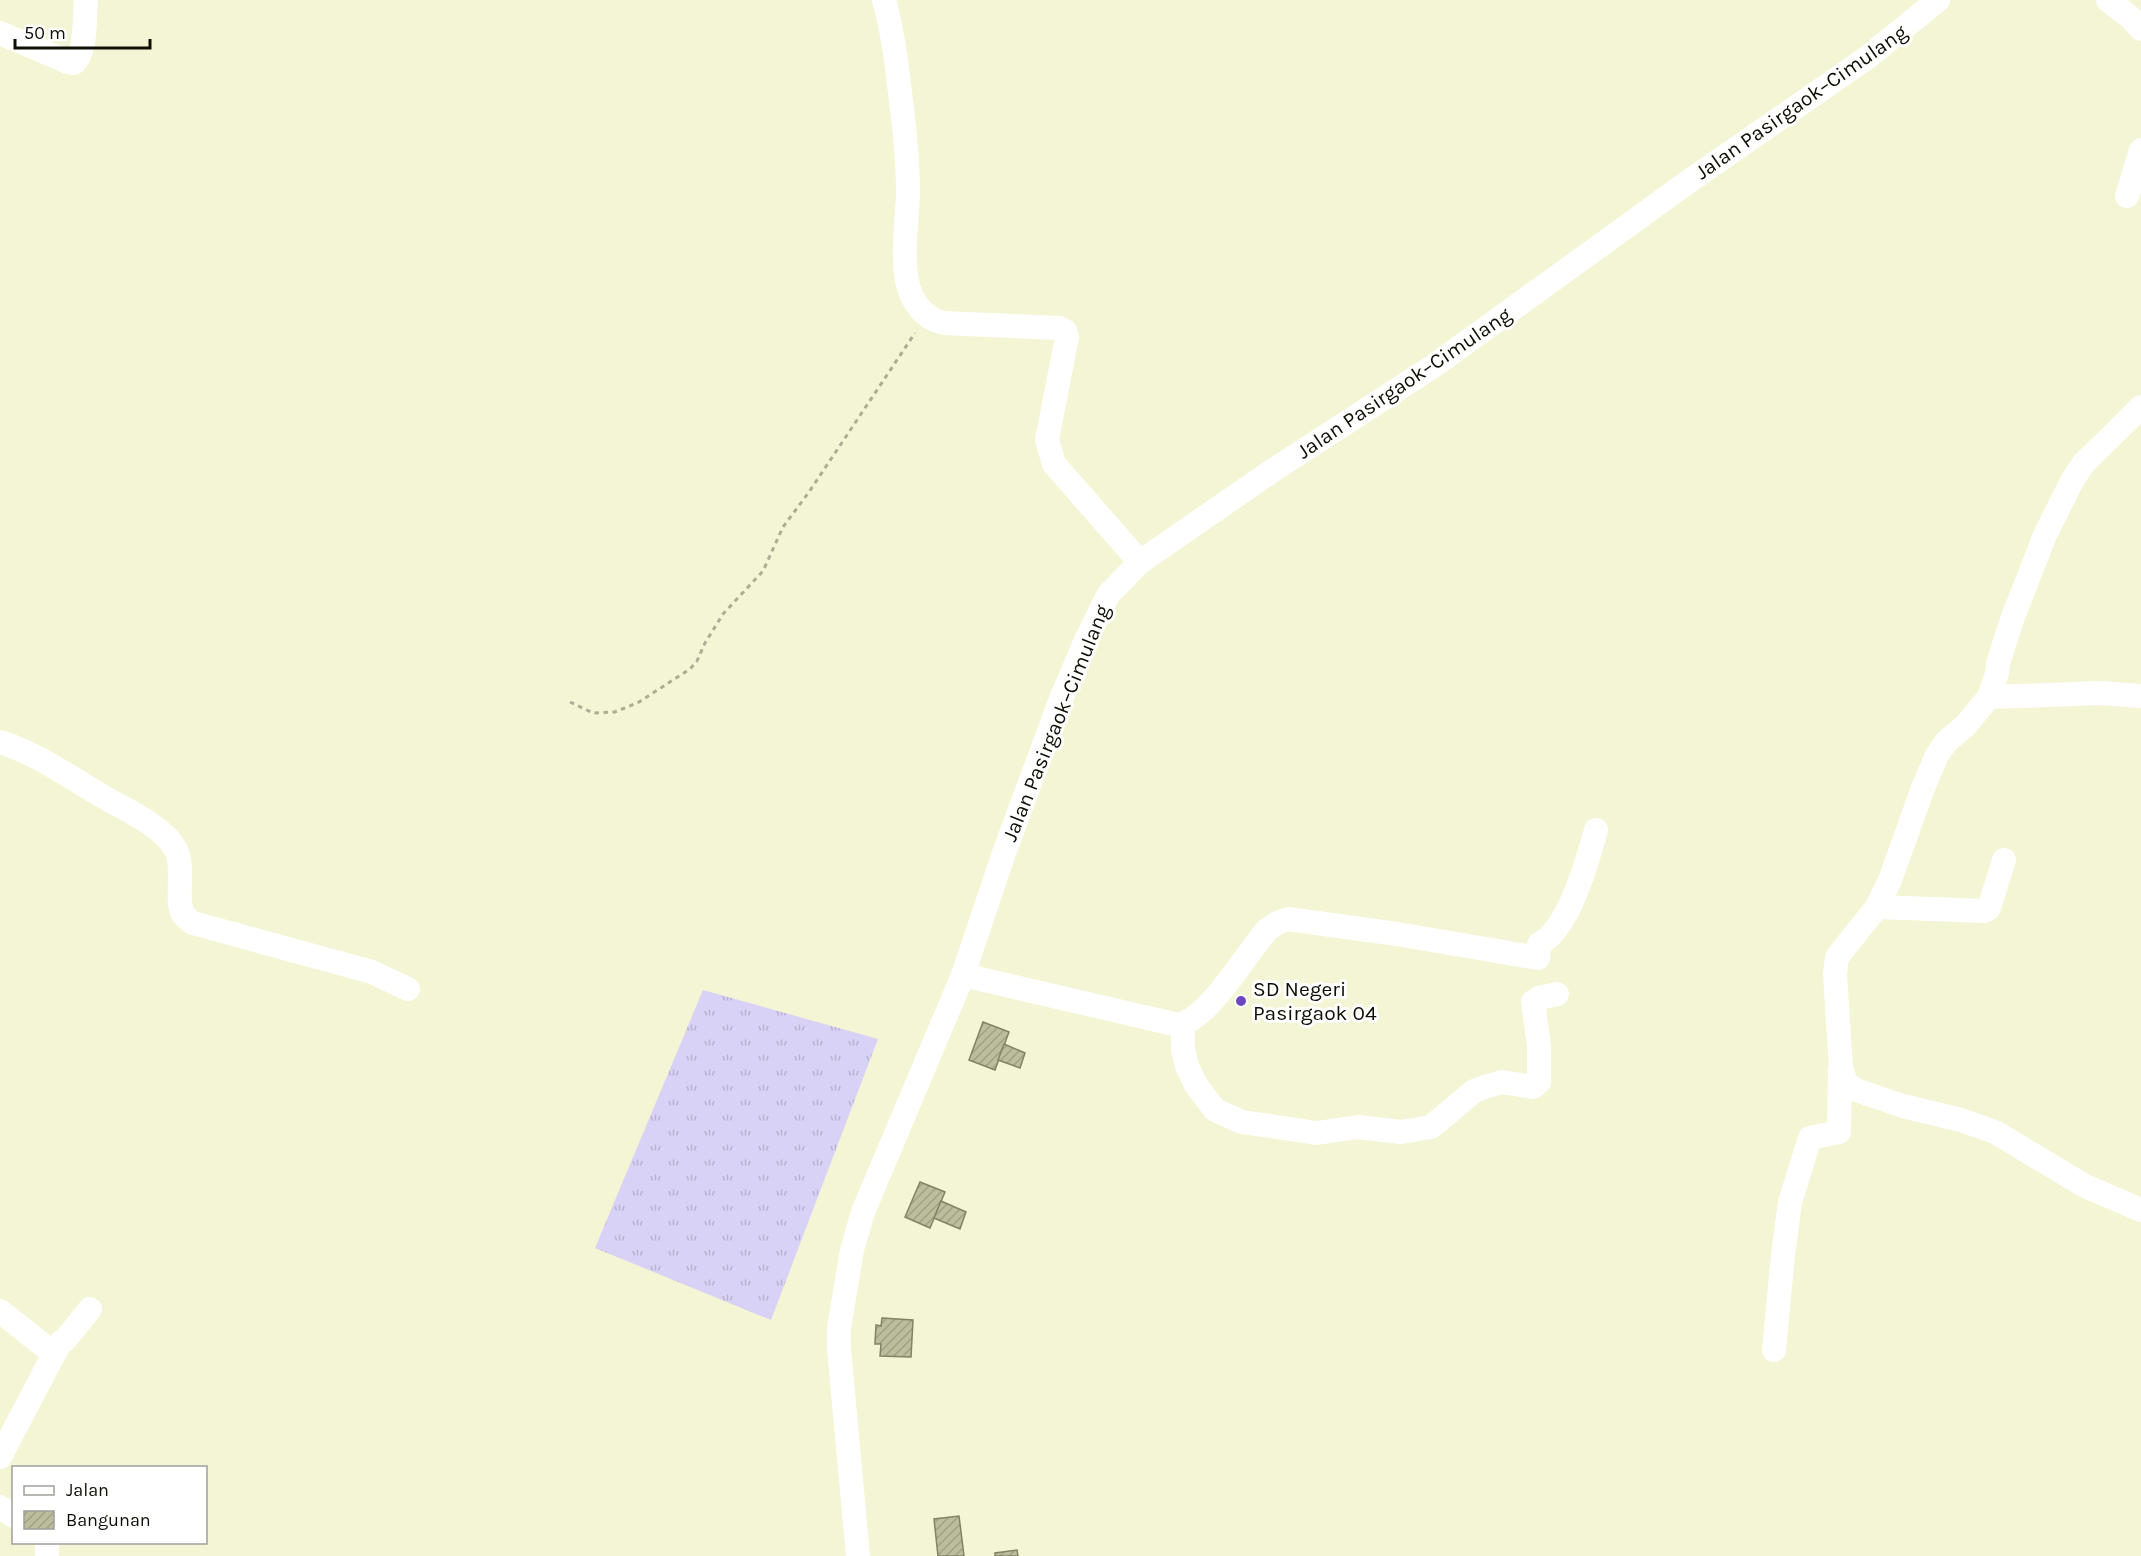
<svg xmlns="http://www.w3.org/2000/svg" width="2141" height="1556" font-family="Karla,sans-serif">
<defs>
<pattern id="grass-tufts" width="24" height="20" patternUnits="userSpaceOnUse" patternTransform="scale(1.5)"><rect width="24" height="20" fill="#d8d2f6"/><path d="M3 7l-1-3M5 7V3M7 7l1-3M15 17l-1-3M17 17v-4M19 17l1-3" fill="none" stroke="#b8b3d1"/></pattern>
<pattern id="building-hatch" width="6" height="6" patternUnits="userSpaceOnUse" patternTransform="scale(1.5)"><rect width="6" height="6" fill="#bcbd9d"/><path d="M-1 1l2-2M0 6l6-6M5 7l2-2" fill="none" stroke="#a0a186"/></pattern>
</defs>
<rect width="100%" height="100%" fill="#f4f5d4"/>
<path fill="url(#grass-tufts)" d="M703 990 878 1039 771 1320 595 1248Z"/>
<g fill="url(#building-hatch)" stroke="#828365" stroke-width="1.5">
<path d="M983 1022 1009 1032 995 1070 969 1060Z"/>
<path d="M1004 1044 1025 1053 1020 1068 998 1060Z"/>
<path d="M920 1182 945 1192 930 1228 905 1217Z"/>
<path d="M941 1201 966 1212 960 1229 934 1218Z"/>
<path d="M882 1318 913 1320 911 1357 880 1356 881 1344H875L876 1325 881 1326Z"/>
<path d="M959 1516 964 1556H938L934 1519Z"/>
<path d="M1017 1550 1018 1556H995V1553Z"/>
</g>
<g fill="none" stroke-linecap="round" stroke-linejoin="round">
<path stroke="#acad93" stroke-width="3" stroke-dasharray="4.5 4.5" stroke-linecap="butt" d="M570 702 593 713 615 712 639 702 690 669 697 661 705 643 723 614 763 571 783 527 809 492 915 333"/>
<g stroke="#fff" stroke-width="24">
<path d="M884 0C891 24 895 51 898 76 903 116 908 155 908 194 907 223 902 253 907 281 911 301 924 319 944 323L1059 328 1065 331 1067 337 1047 440 1054 464 1140 562"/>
<path d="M2108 0 2131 18 2141 29"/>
<path d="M0 33 68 62 74 63C87 51 84 17 86 0"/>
<path d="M2127 196 2141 150"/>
<path d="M2141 407 2083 464 2072 481 2045 535 2013 617 1998 663 1997 674 1989 697 2102 693 2141 696"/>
<path d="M1989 697 1966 725 1946 742 1937 755 1923 788 1890 880 1877 907 1837 957 1835 974 1841 1068 1846 1083 1856 1090 1903 1106 1961 1120 1995 1132 2085 1186 2141 1210"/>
<path d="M0 742C38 754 68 776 102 796 124 809 164 826 176 850 185 867 175 901 183 914 185 917 190 921 193 923L372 972 408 989"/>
<path d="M1877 907 1985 911 1989 908 2004 860"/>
<path d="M963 975 1178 1025C1208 1020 1246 954 1267 930L1277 923 1288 919 1397 934 1538 958 1539 944C1569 930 1588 859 1596 830"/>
<path d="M1183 1024V1050L1187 1066 1196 1085 1215 1110 1242 1122 1317 1133 1358 1127 1401 1132 1431 1127 1474 1091 1488 1086 1502 1082 1533 1087 1539 1082V1046L1533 1002 1539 998 1557 994"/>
<path d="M0 1311 54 1354 61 1342 65 1340 90 1309"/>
<path d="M1774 1350 1783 1255 1790 1202 1810 1138 1839 1132 1840 1069"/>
<path d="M0 1457 54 1354"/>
<path d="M0 1507 14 1516"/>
<path d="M47 1542V1556"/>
<path d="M858 1556 839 1349V1328L852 1250 863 1212 963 975 1004 853 1061 699 1086 640 1108 595 1140 562 1272 471 1435 365 1688 182 1868 57 1938 0"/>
</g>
</g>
<circle fill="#6c47c0" stroke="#fff" stroke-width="2" cx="1241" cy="1001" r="6"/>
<g text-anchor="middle" stroke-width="6" stroke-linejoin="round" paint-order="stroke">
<g font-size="21" fill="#0f0f05" stroke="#fff">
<text transform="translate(1801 102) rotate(-35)" y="7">Jalan Pasirgaok–Cimulang</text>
<text transform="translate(1404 383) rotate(-34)" y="7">Jalan Pasirgaok–Cimulang</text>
<text transform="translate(1056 723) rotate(-68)" y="7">Jalan Pasirgaok–Cimulang</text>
</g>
<g font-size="21" fill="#0f0f05" stroke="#fff" text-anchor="start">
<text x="1253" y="996">SD Negeri<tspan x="1253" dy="24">Pasirgaok 04</tspan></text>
</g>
</g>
<rect x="12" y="1466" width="195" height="78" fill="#ffffff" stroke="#9f9f9b" stroke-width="1.5"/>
<rect x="24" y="1486" width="30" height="9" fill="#ffffff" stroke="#9f9f9b" stroke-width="1.5"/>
<text x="66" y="1496" font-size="18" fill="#0f0f05">Jalan</text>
<rect x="24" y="1511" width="30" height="18" fill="url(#building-hatch)" stroke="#9f9f9b" stroke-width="1.5"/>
<text x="66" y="1526" font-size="18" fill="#0f0f05">Bangunan</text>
<path d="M15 39v9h135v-9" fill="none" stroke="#0f0f05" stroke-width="3"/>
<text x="24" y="39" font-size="18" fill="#0f0f05" stroke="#ffffff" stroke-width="4.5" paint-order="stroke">50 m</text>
</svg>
